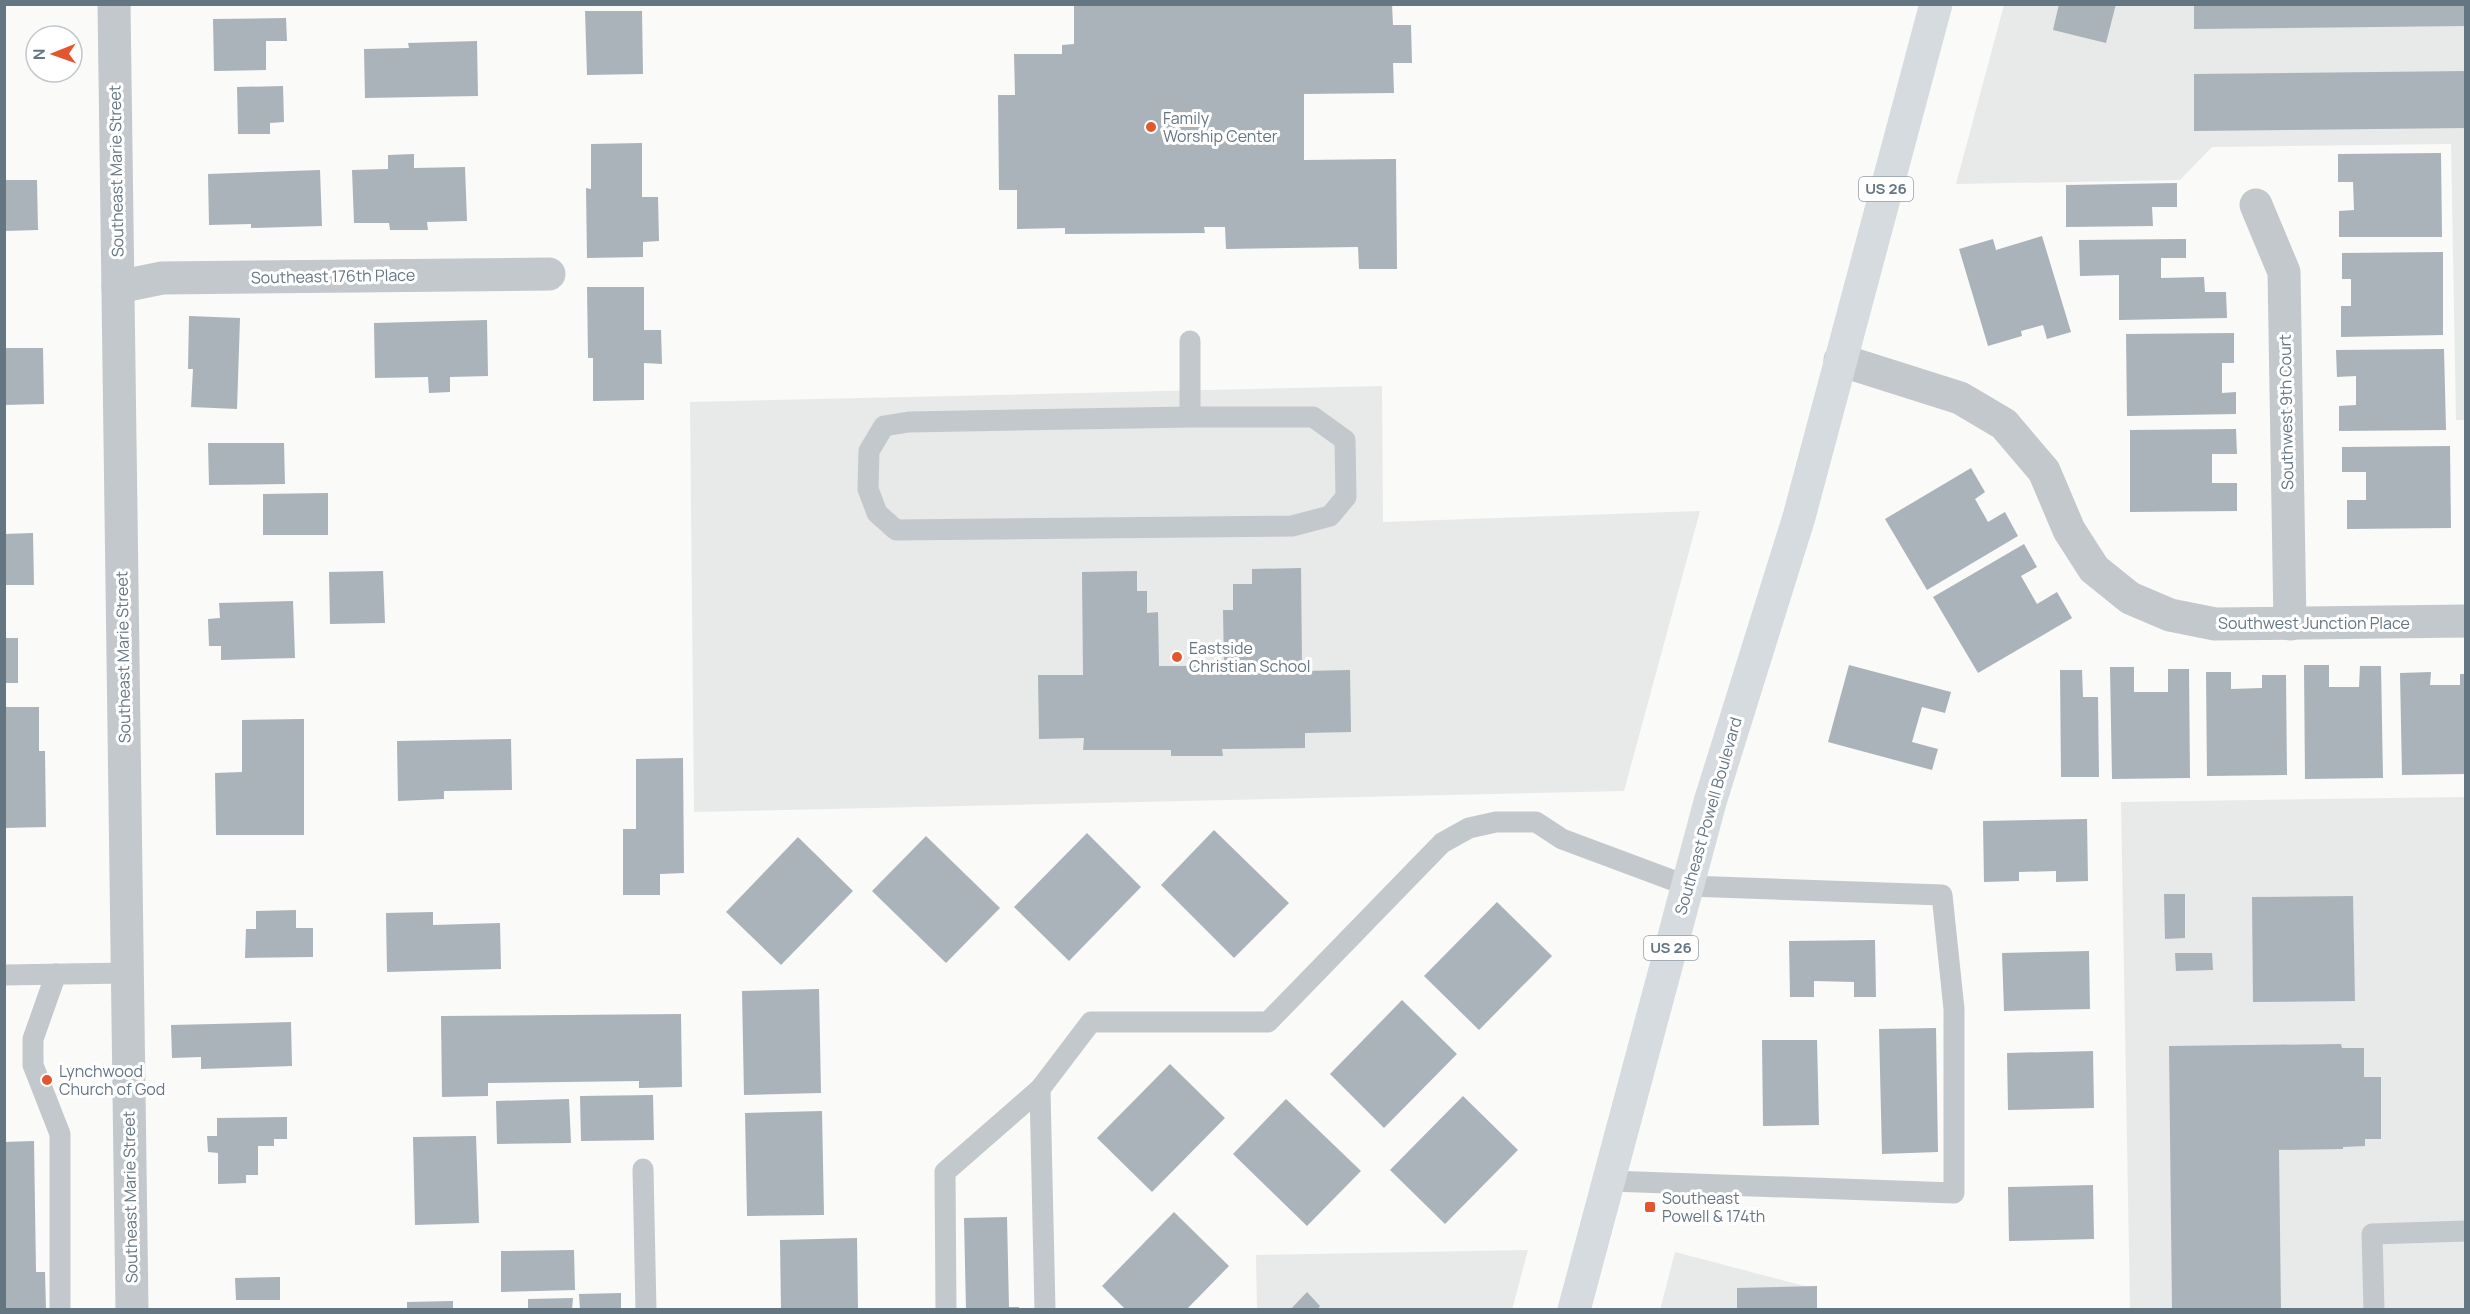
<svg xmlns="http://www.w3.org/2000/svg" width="2470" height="1314" font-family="Manrope,sans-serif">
<rect width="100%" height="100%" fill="#fafaf8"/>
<g fill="#e8e9e9">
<path d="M2004 5H2465V420H2456L2451 144 2212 147 2180 180 1956 184Z"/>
<path d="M1382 386 1383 522 1700 511 1624 791 694 812 690 402Z"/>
<path d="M2465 797V1309H2130L2121 802Z"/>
<path d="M1528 1250 1512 1310 1257 1309 1256 1255Z"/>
<path d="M1675 1252 1816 1289 1817 1309 1660 1310Z"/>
</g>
<g fill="#aab3b9">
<path d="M1074 4H1392L1393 25H1411L1412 63H1393L1394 93 1304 94V160L1396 159 1397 269H1359L1358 247 1226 249 1225 227H1204L1205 233 1065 234V228L1017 229V190H999L998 95H1015L1014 54H1062V45L1074 44Z"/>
<path d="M2059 4H2116L2106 43 2053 30Z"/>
<path d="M2194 4H2466V26L2194 29Z"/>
<path d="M585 11H642L643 74 587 75Z"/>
<path d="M286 18 287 41H266V70L214 71 213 19Z"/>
<path d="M477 41 478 96 365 98 364 49 409 48 408 43Z"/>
<path d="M2466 71V128L2194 131V74Z"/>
<path d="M283 86 284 122 270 123V134H238L237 87Z"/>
<path d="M642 143V197H658L659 241 643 242V257L587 258 586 188 591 189V144Z"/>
<path d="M2441 153 2442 237H2339V211L2354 210 2353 182H2338V154Z"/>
<path d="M414 154V168L465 167 467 221 427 222 428 230H390L389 223H354L352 170 388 169V155Z"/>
<path d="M320 170 322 226 251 228V224L209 225 208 174Z"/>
<path d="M4 180H37L38 230 4 231Z"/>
<path d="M2177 183V207H2152L2153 226 2066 227V185Z"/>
<path d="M2042 236 2071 332 2047 339 2043 325 2021 331 2022 336 1988 346 1959 249 1993 239 1996 250Z"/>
<path d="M2186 239V258H2161V278L2204 277 2205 292H2226L2227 318 2119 320V275L2080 276 2079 240Z"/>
<path d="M2443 252V335L2341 337V306H2351V279H2342V253Z"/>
<path d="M587 287H644V330H661L662 364 644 363V400L593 401V358H588Z"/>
<path d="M189 316 240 318 237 409 191 407 193 369H188Z"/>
<path d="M487 320 488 376 450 377V392L429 393 428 377 375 378 374 323Z"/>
<path d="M2234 333V363H2222V393L2236 392V414L2127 416 2126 334Z"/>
<path d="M4 348H43L44 404 4 405Z"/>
<path d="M2444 349 2446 430 2339 431V406L2356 405V376L2337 377 2336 350Z"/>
<path d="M2236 429 2237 454H2212V483H2237V511L2130 512V430Z"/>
<path d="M208 443H284L285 484 209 485Z"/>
<path d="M2450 446 2451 528 2347 529V500H2366V472H2342V447Z"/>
<path d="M1971 468 1985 492 1975 499 1988 522 2005 512 2018 536 1927 590 1885 519Z"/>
<path d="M328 493V535H263V494Z"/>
<path d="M33 533 34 585H4V534Z"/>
<path d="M2024 544 2037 567 2021 576 2037 604 2057 592 2072 618 1978 673 1933 597Z"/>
<path d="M1301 568 1302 665H1304V671L1350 670 1351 732 1305 733V748L1222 749 1223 756H1171V750H1083L1084 738 1039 739 1038 675H1083L1082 572 1137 571V591H1147V613L1158 612 1159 666H1224L1223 610H1233V584H1252V569Z"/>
<path d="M383 571 385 623 330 624 329 572Z"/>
<path d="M293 601 295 658 221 660V646H209L208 619 220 618 219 603Z"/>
<rect x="4" y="638" width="14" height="45"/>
<path d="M1849 665 1951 692 1945 713 1922 707 1912 742 1938 749 1932 770 1828 742Z"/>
<path d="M2304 665H2329V687H2359L2360 666H2381L2383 778 2305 779Z"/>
<path d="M2110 667H2134V692H2168V669H2189L2190 778 2112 779Z"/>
<path d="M2060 670H2082L2083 697H2098L2099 777H2061Z"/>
<path d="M2206 672H2231V689L2262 688V675H2286L2287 775 2207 776Z"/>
<path d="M2431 672 2430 685H2460V674H2466V774L2402 775 2400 673Z"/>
<path d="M4 707H39V751H45L46 827 4 828Z"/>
<path d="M304 719V835H216L215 773 242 772V720Z"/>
<path d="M511 739 512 790 444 791V799L398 801 397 741Z"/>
<path d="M683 758 684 873 660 874V895H623V829H636V759Z"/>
<path d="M2087 819 2088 881 2056 882V871L2019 872V881L1984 882 1983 821Z"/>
<path d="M1214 830 1289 903 1234 958 1161 885Z"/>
<path d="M1087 833 1141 887 1069 961 1014 907Z"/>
<path d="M926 836 1000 908 946 963 872 891Z"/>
<path d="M798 837 853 891 781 965 726 912Z"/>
<path d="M2164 894H2185V938L2165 939Z"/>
<path d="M2353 896 2355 1001 2253 1002 2252 897Z"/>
<path d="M1497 902 1552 956 1479 1030 1424 976Z"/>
<path d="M296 910V928H313V957L245 958 246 929H256V911Z"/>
<path d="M433 912V925L500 923 501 969 387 972 386 913Z"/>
<path d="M1875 940 1876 997H1854V982L1814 981V997H1790L1789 941Z"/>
<path d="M2089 951 2090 1009 2004 1011 2002 953Z"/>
<path d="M2175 953H2212L2213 970 2176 971Z"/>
<path d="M819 989 821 1093 744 1095 742 991Z"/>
<path d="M1402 1000 1457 1054 1384 1128 1330 1074Z"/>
<path d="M681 1014 682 1087 639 1088V1081L488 1083V1096L442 1097 441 1016Z"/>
<path d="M291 1022 292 1066 201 1069V1057L172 1058 171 1025Z"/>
<path d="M1936 1028 1938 1152 1882 1154 1879 1029Z"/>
<path d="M1762 1040H1817L1819 1125 1763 1126Z"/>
<path d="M2341 1044 2342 1048H2364V1077H2381V1139H2365V1146L2343 1147V1149L2279 1150 2281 1310H2172L2169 1046Z"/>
<path d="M2093 1051 2094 1108 2008 1110 2007 1053Z"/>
<path d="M1170 1064 1225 1118 1152 1192 1097 1138Z"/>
<path d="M653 1095 654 1140 581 1141 580 1096Z"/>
<path d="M1463 1096 1518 1150 1445 1224 1390 1170Z"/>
<path d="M569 1099 571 1143 497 1144 496 1101Z"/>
<path d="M1286 1099 1361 1171 1307 1226 1233 1154Z"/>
<path d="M822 1111 824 1215 747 1216 745 1113Z"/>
<path d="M287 1117V1139H274V1146H258V1175H246V1183L218 1184V1153L208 1152 207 1136H217V1118Z"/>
<path d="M476 1136 479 1223 415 1225 413 1137Z"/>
<path d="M34 1141 36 1272H45L46 1310H4V1142Z"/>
<path d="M2093 1185 2094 1239 2009 1241 2008 1187Z"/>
<path d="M1174 1212 1229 1266 1186 1310H1126L1102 1286Z"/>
<path d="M1007 1217 1009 1307H1019V1310H966L964 1218Z"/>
<path d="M857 1238 858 1310H781L780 1240Z"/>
<path d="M574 1250 575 1290 501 1292V1251Z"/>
<path d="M280 1277V1300H236L235 1278Z"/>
<path d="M1817 1286V1310H1737V1288Z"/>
<path d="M1307 1292 1320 1306 1317 1310H1290Z"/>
<path d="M621 1293V1310H580L579 1294Z"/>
<path d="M573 1298 572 1310H528V1299Z"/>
<path d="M453 1301V1310H407V1302Z"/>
</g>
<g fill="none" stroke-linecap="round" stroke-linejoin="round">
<g stroke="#c3c8cc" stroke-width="21">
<path d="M1190 341V417L909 422 884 426 869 451 868 489 877 513 896 530 1292 526 1330 516 1346 497 1345 440 1313 417H1190"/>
<path d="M56 974 33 1039V1065L60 1134V1310"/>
<path d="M4 975 127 973"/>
<path d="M1040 1089 1045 1310"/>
<path d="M643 1169 646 1310"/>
<path d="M946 1310 945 1172 1040 1089 1091 1022H1268L1442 843 1469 828 1496 822H1536L1562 839 1688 886 1942 895 1954 1009V1193L1610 1181"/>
<path d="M2374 1310 2372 1234 2466 1231"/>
</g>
<g stroke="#c3c8cc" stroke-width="33">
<path d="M114 4 132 1310"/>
<path d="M2256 205 2284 272 2290 624"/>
<path d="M118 287 162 278 549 274"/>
<path d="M1840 360 1960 398 2004 424 2044 471 2069 530 2094 569 2130 598 2170 615 2215 624 2466 621"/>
</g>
<path stroke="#d6dbdf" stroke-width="33" d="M1574 1310 1710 802 1799 517 1936 4"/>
</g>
<g fill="#e4572e" stroke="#fff" stroke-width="2">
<circle cx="1151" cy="127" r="6"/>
<circle cx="1177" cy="657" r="6"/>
<circle cx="47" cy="1080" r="6"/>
<rect x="1644" y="1201" width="12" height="12" rx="3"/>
</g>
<g text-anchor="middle" stroke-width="6" stroke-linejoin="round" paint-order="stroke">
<g fill="#fff" stroke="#939fa8" stroke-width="1.5">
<rect x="1859" y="177" width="54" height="24" rx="4.5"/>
<rect x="1644" y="936" width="54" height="24" rx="4.5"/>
</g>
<g font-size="15" font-weight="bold" fill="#657683">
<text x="1886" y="194">US 26</text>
<text x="1671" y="953">US 26</text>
</g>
<g font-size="16" fill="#657683" stroke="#fff" text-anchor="start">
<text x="1163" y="124">Family<tspan x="1163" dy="18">Worship Center</tspan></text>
<text x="1189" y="654">Eastside<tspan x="1189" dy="18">Christian School</tspan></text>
<text x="59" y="1077">Lynchwood<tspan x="59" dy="18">Church of God</tspan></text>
<text x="1662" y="1204">Southeast<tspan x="1662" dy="18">Powell &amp; 174th</tspan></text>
</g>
<g font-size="16" fill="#657683" stroke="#fff">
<text transform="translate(116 171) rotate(-91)" y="6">Southeast Marie Street</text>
<text transform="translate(333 276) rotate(-1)" y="6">Southeast 176th Place</text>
<text transform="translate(2286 412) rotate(-91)" y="6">Southwest 9th Court</text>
<text x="2314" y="629">Southwest Junction Place</text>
<text transform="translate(123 657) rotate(-91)" y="6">Southeast Marie Street</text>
<text transform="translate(1708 816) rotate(-74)" y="6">Southeast Powell Boulevard</text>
<text transform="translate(130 1197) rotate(-91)" y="6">Southeast Marie Street</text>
</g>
</g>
<rect width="2470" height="1314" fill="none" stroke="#657683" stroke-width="12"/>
<g transform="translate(54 54) rotate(269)"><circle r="28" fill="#ffffff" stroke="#c1c8cd" stroke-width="1.5"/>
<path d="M0-4.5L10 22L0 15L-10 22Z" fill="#e4572e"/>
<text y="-9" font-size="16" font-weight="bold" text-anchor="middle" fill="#657683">N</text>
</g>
</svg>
